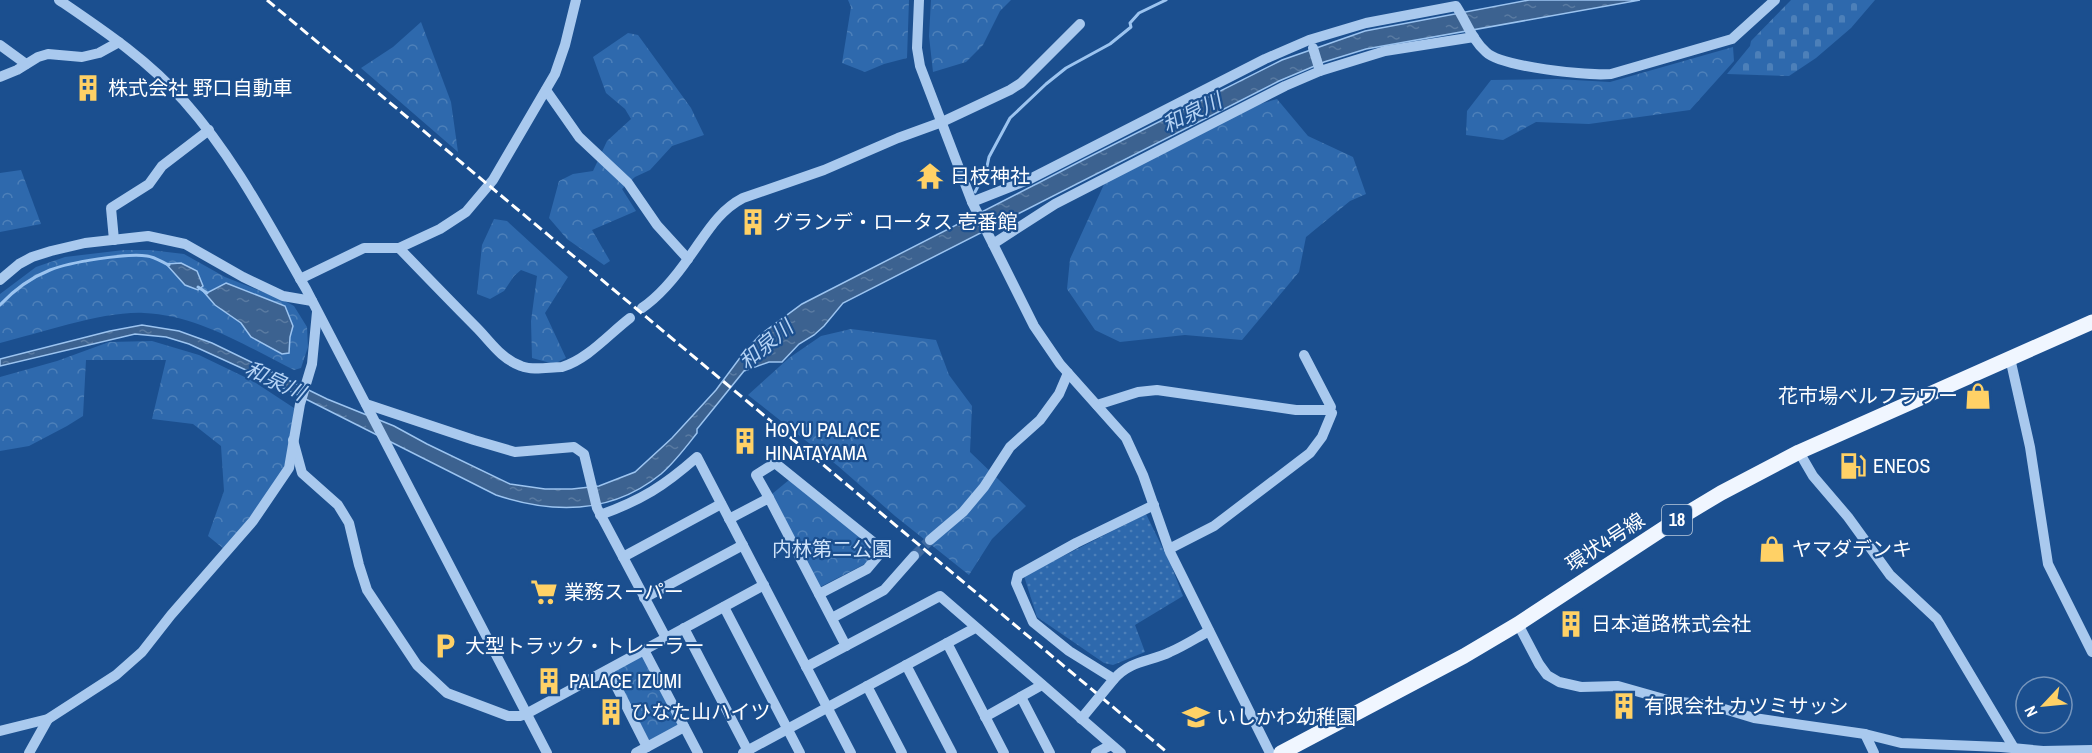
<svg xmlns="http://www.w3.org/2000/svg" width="2092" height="753" font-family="'Archivo Narrow','Noto Sans JP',sans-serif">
<defs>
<pattern id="grass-dots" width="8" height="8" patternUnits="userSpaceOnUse" patternTransform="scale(1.5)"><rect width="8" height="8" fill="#2e69ad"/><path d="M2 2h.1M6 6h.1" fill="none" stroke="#4d80b9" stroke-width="1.8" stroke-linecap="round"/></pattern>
<pattern id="forest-crowns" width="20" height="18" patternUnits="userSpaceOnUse" patternTransform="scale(1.5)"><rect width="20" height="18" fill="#2e69ad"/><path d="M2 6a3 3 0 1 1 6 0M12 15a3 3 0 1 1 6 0" fill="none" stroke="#4d80b9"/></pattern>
<pattern id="cemetery-stones" width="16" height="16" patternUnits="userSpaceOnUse" patternTransform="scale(1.5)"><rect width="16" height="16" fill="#2e69ad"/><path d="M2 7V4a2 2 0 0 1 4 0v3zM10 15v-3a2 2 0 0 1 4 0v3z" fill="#4d80b9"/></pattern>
<pattern id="water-ripples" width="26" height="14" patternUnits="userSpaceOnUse" patternTransform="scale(1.5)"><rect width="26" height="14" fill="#3c6290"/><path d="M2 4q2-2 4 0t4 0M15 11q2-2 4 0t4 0" fill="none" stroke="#597aa1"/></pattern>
</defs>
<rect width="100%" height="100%" fill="#1b4f8f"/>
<path fill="url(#grass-dots)" d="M1146 514 1171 565 1183 596 1135 625 1145 652 1113 665 1104 663 1037 617 1024 576Z"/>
<g fill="url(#forest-crowns)">
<path d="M848 0H909L907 58 884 64 865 72 842 63 851 7Z"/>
<path d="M931 0H1011L1000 11 983 45 966 62 933 72 929 36Z"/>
<path d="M421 22 451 102 458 152 361 68 393 47Z"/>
<path d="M628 33 638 35 691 108 704 135 672 146 650 170 635 177 622 189 636 211 592 230 610 261 604 265 567 239 549 218 559 181 573 174 593 171 607 141 631 119 625 109 606 93 593 57Z"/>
<path d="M1733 47 1734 61 1690 110 1589 124 1536 122 1503 140 1466 135 1467 111 1491 80 1557 79 1610 82Z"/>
<path d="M1277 99 1308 136 1353 157 1366 194 1350 201 1306 237 1299 272 1242 340 1185 335 1120 342 1095 330 1067 289 1070 259 1106 180 1226 114Z"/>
<path d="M21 170 41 224 0 232V173Z"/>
<path d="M494 219 507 221 568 277 545 313 566 358 554 364 532 358 531 321 537 276 521 270 514 276 504 291 490 299 477 294 482 245Z"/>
<path d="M124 250H150L184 254 225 277 283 300 294 306 307 327 308 347 301 368 294 370C248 347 197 315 144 313 103 311 41 333 0 343V294L36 267 65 257Z"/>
<path d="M851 329 936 340 949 375 972 406 970 452 1026 506 992 539 969 575 895 516 838 466 748 395 789 358 821 336Z"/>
<path d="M152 341 199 355 253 381 294 408 289 462 274 487 224 549 208 536 224 491 221 446 193 424 152 419 166 360H86L83 416 67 426 29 446 0 451V377L57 361 109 342Z"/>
<path d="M789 480 877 550 865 564 820 587 772 494Z"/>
<path d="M642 655 680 726 650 742 613 671Z"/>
</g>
<path fill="url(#cemetery-stones)" d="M1791 0H1875L1851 28 1816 58 1789 76 1727 74 1750 46 1751 41Z"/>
<g fill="url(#water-ripples)" stroke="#9cc4f0" stroke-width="1.5">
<path d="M1529 0H1640L1366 49 1324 62 1279 81 843 303 824 326 814 335 799 344 782 362H769L744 371 697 429V433C686 447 675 462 661 474 612 514 553 514 496 495L270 381 189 344 166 337 135 334 0 366V359L110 331 142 325 179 331 212 343 327 399 394 426 427 444 510 484 545 489H572L599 486 635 472 672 438 716 390 745 351 760 335 802 304 1083 160 1282 60 1365 31Z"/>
<path d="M181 263 197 271 203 286 198 290 185 285 166 264Z"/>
<path d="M226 283 285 306 293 326 290 337 289 353 282 354 251 337 241 323 215 305 203 291 207 293Z"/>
</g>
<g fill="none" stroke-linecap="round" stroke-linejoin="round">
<g stroke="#9cc4f0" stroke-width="3">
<path d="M975 192 986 171 989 157 1010 118 1046 84 1066 68 1110 44 1131 27 1130 23 1139 13 1166 0"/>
<path d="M198 287 207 293"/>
<path d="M0 305C14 290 30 278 50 270 70 262 126 253 147 256 155 257 162 262 169 265"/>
</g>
<path stroke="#3d69a0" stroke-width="10" stroke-dasharray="10 5" stroke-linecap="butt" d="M914 556 930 540"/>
<g stroke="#a9c9ee" stroke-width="10">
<path d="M59 0C103 30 148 60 184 101 234 157 268 223 306 289L547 753"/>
<path d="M919 0 917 48 920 66 972 202 1034 326 1060 364 1126 438 1143 475 1170 552 1270 753"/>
<path d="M0 45 26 64"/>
<path d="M1313 48 1320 71"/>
<path d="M0 77 17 70 38 57 48 54 82 57 99 53 119 42"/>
<path d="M546 90 579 137 628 183 657 225 688 259"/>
<path d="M972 202 1030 179 1265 59 1309 40 1366 23 1456 6C1466 21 1472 40 1486 52 1501 67 1589 76 1611 74L1732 39 1775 0"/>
<path d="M114 240 111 208 149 184 162 166 209 130"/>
<path d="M993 244 1055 204 1285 86 1320 71 1385 51 1474 37"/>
<path d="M399 248C425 275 450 301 476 327 491 342 500 358 521 366 533 371 549 367 562 367 588 359 609 334 630 318"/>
<path d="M300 279 364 248H399L440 229 466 212 493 180 555 74 565 45 576 0"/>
<path d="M0 280 19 264 32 257 51 251 85 243 148 236 185 244 243 277 283 296 312 301"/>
<path d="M642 308C661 295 677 275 690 256 706 234 718 211 743 198L824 170 898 138 942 122 1010 90 1021 83 1080 24"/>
<path d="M1304 355 1331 407"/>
<path d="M2010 358 2030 447 2048 564 2092 652"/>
<path d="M366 404 474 440 515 452 574 447 584 454 597 508 666 638"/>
<path d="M1097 405 1138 392 1157 390 1296 410H1327L1332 413 1322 437 1310 453 1214 526 1169 549"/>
<path d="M293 440 302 473 338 505 349 523 359 565 367 590 417 665 447 693 508 716H520L526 714 764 585"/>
<path d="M1799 452 1813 476 1848 517 1890 575 1937 619 2017 753"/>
<path d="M769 498 756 475 775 463 883 550 867 569 819 594"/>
<path d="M1154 505 1076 543 1018 575 1016 583 1033 622 1069 651 1114 679C1131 660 1150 662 1170 652 1184 646 1196 638 1209 631"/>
<path d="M600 515C642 500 664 486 697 457L851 753"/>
<path d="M729 519 769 498 846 646"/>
<path d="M930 540 963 512 984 487 1010 447 1040 420 1059 394 1068 373"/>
<path d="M623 557 721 504"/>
<path d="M644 598 743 545"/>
<path d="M724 607 800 753"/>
<path d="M832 618 884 590 914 556"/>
<path d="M1518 624 1539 664 1547 675 1559 682 1581 687 1618 686 1671 701 1711 705 1754 718 1865 734 1901 743 2001 747 2043 751 2092 750"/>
<path d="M684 628 749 753"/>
<path d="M947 643 1004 753"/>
<path d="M644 650 698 753"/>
<path d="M906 665 952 753"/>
<path d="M806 667 940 596 1121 753"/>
<path d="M608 670 647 747"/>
<path d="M867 686 902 753"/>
<path d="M1021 697 1050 753"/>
<path d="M985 717 1042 685"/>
<path d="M0 731 48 719 116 675 142 652 171 615 253 521 289 468 300 404 312 364 317 312"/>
<path d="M1865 734 1874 753"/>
<path d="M29 753 48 719"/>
<path d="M636 753 684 727"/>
<path d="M743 753 975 628"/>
<path d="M1096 753 1111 745"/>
</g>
<path stroke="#f0f6ff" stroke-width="15" d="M1281 753 1464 656 1518 624 1681 517 1721 493 1799 452 2092 322"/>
<path stroke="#fff" stroke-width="3" stroke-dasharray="10 4.5" stroke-linecap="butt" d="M267 0 1168 753"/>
<path stroke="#a9c9ee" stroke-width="10" d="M1081 719 1114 679"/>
</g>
<defs>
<symbol id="building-bare" viewBox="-9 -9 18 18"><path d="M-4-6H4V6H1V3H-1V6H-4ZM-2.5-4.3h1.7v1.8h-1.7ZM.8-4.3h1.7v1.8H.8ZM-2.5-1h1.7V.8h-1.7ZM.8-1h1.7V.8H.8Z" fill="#ffd166" stroke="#1b4f8f" stroke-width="2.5" paint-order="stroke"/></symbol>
<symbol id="temple-bare" viewBox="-9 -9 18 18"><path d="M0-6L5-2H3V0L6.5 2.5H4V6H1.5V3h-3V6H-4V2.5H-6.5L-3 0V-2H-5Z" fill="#ffd166" stroke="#1b4f8f" stroke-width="2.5" paint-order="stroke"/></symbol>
<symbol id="shop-bare" viewBox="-9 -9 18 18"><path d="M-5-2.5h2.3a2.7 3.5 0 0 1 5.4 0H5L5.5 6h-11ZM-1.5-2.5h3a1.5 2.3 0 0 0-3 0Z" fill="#ffd166" stroke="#1b4f8f" stroke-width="2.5" paint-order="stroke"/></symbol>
<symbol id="fuel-bare" viewBox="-9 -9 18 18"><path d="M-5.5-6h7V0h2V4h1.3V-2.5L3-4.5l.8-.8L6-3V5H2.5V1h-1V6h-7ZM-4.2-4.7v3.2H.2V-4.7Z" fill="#ffd166" stroke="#1b4f8f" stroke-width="2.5" paint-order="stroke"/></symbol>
<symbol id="supermarket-bare" viewBox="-9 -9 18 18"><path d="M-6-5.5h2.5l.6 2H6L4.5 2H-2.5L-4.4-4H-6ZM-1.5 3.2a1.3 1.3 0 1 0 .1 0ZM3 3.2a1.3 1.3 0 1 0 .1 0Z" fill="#ffd166" stroke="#1b4f8f" stroke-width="2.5" paint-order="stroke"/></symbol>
<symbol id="parking-bare" viewBox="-9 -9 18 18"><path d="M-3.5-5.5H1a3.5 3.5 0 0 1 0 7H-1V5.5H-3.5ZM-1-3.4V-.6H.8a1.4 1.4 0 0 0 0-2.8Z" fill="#ffd166" stroke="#1b4f8f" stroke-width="2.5" paint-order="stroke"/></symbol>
<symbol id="school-bare" viewBox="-9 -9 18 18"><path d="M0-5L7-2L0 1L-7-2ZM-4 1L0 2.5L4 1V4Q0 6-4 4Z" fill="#ffd166" stroke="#1b4f8f" stroke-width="2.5" paint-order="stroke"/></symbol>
</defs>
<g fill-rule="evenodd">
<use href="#building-bare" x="69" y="69" width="38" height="38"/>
<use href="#temple-bare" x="911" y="157" width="38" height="38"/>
<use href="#building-bare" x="734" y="203" width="38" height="38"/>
<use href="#shop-bare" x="1959" y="377" width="38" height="38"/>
<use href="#building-bare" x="726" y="422" width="38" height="38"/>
<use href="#fuel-bare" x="1834" y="447" width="38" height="38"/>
<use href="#shop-bare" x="1753" y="530" width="38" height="38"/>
<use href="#supermarket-bare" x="525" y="573" width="38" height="38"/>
<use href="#building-bare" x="1552" y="605" width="38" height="38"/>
<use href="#parking-bare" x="426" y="627" width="38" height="38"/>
<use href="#building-bare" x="530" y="662" width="38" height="38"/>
<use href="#building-bare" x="1605" y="687" width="38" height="38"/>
<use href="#building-bare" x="592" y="693" width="38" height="38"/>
<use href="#school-bare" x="1177" y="698" width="38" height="38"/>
</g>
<g text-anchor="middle" stroke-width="4.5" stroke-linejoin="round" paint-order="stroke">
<rect fill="#1b4f8f" stroke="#bbcadd" stroke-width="1.5" x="1662" y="505" width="30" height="30" rx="4.5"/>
<g font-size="18" font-weight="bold" fill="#fff">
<text x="1677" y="526">18</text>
</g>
<g font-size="20" fill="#fff" stroke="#1b4f8f" text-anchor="start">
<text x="108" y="95">株式会社 野口自動車</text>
<text x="950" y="183">日枝神社</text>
<text x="773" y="229">グランデ・ロータス 壱番館</text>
<text x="1958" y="403" text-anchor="end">花市場ベルフラワー</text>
<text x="765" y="437">HOYU PALACE<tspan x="765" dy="23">HINATAYAMA</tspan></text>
<text x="1873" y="473">ENEOS</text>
<text x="1792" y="556">ヤマダデンキ</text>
<text x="564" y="599">業務スーパー</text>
<text x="1591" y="631">日本道路株式会社</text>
<text x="465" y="653">大型トラック・トレーラー</text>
<text x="569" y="688">PALACE IZUMI</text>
<text x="1644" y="713">有限会社 カツミサッシ</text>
<text x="631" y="719">ひなた山ハイツ</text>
<text x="1216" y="724">いしかわ幼稚園</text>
</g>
<g font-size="20" fill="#fff" stroke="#1b4f8f">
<text transform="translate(1605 542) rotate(-33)" y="7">環状4号線</text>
</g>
<g font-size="20" fill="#cfe3fa" stroke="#1b4f8f">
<text x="832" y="556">内林第二公園</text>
</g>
<g font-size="21" font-style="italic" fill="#b5d3f5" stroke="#1b4f8f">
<text transform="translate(1192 113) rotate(-26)" y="7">和泉川</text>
<text transform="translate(766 345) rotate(-40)" y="7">和泉川</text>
<text transform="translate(275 381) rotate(25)" y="7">和泉川</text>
</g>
</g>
<g transform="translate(2044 705) rotate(244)"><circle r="28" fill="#1b4f8f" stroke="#7695bc" stroke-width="1.5"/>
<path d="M0-4.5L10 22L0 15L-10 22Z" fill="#ffd166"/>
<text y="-9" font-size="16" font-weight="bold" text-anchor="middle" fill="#ffffff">N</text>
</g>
</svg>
